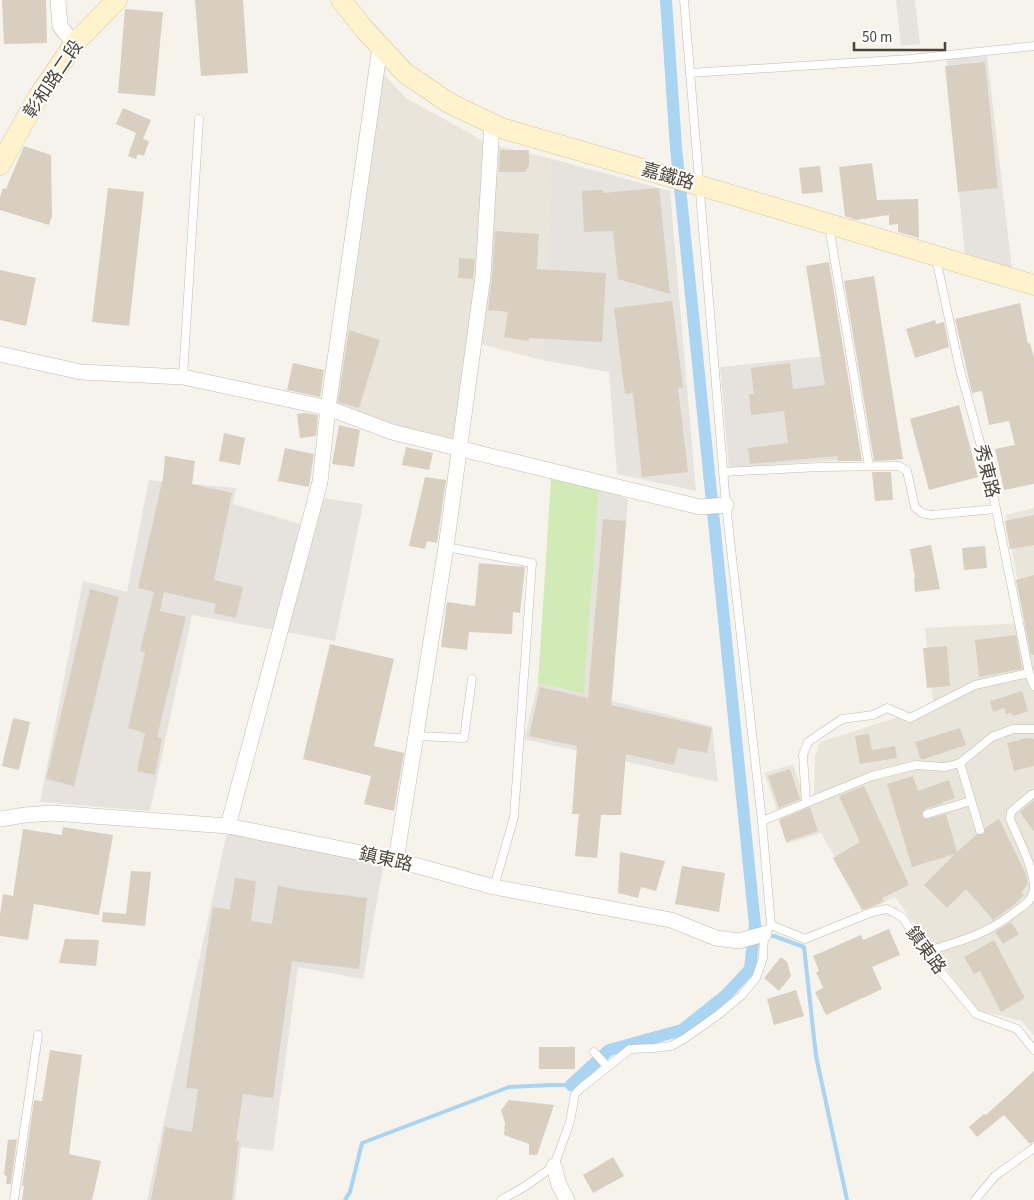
<svg xmlns="http://www.w3.org/2000/svg" width="1034" height="1200" font-family="'Source Sans 3','Noto Sans TC',sans-serif">
<rect width="100%" height="100%" fill="#f6f3ec"/>
<g fill="#eae5da">
<path d="M379 69 406 98 489 144 552 159 542 360 473 342 457 445 331 406Z"/>
<path d="M1034 508V1036L1022 1021 976 1010 895 897 866 911 821 833 787 844 783 826 764 773 793 764 806 804 814 793 815 756 820 742 914 712 934 709 925 628 1025 623 1006 515Z"/>
</g>
<g fill="#e6e2dd">
<path d="M896 0H915L920 44 901 46Z"/>
<path d="M987 56 1012 269 965 257 947 59Z"/>
<path d="M552 159 670 191 696 491 617 474 609 372 542 360Z"/>
<path d="M826 356 838 460 729 468 720 367Z"/>
<path d="M149 480 236 488 233 504 303 525 309 496 363 504 335 641 192 615 150 811 40 802 83 581 127 592Z"/>
<path d="M599 489 628 499 612 701 712 726 718 782 524 739 538 683 584 694Z"/>
<path d="M227 832 384 862 363 979 298 967 273 1151 241 1147 235 1200H147Z"/>
</g>
<path fill="#d2eab5" d="M551 479 599 489 584 694 538 683Z"/>
<g fill="none" stroke-linecap="round" stroke-linejoin="round">
<g stroke="#a9d4f2" stroke-width="4">
<path d="M768 936H774L804 947 816 1056 847 1200"/>
<path d="M345 1200 350 1192 362 1143 509 1087 551 1085H571"/>
</g>
<path stroke="#a9d4f2" stroke-width="12" d="M571 1085 609 1050 682 1030 726 995 750 969 755 925 676 148 666 0"/>
</g>
<g fill="#d8cfc1">
<path d="M2 0H46L47 43 4 44Z"/>
<path d="M195 0H243L248 73 201 76Z"/>
<path d="M125 9 163 12 155 96 118 93Z"/>
<path d="M985 62 998 188 958 192 945 66Z"/>
<path d="M123 108 151 120 143 139 149 141 144 156 138 154 136 159 128 156 136 133 116 124Z"/>
<path d="M24 146 51 155 52 216 49 225 0 210V197L3 188 6 189Z"/>
<path d="M500 150H529V165L525 172H499Z"/>
<path d="M872 163 877 200 918 199 919 238 898 232V224L889 225V215L856 220 845 216 839 167Z"/>
<path d="M820 166 823 192 802 194 799 168Z"/>
<path d="M108 188 144 192 129 326 92 322Z"/>
<path d="M659 188 670 294 618 279 613 231 584 232 582 191 603 190V193Z"/>
<path d="M495 231 539 234 537 269 606 273 602 342 530 338 529 341 504 337 508 312 488 310 492 277Z"/>
<path d="M459 258 475 259 473 279 458 278Z"/>
<path d="M829 262 862 461H838L837 456 750 464 748 448 788 443 784 411 751 415 749 394H754L751 368 790 363 793 389 825 385 806 266Z"/>
<path d="M0 270 36 278 26 326 0 320Z"/>
<path d="M874 276 903 459 892 460 874 461 844 281Z"/>
<path d="M672 301 683 387 678 388 688 472 642 477 633 393 625 394 614 308Z"/>
<path d="M1020 303 1028 344 1030 343 1034 358V484L1004 490 995 449 1015 445 1009 421 989 425 982 391 972 393 955 319Z"/>
<path d="M935 320 936 324 944 322 949 347 915 358 906 329Z"/>
<path d="M349 330 380 340 359 408 338 402Z"/>
<path d="M293 363 324 370 320 397 287 390Z"/>
<path d="M959 405 978 477 929 490 910 419Z"/>
<path d="M305 413 318 415 316 436 300 438 297 414Z"/>
<path d="M339 425 360 430 354 467 332 464Z"/>
<path d="M224 433 245 438 240 465 219 461Z"/>
<path d="M406 447 433 453 429 470 402 465Z"/>
<path d="M285 448 314 454 309 487 278 481Z"/>
<path d="M165 456 195 461 192 484 232 493 214 580 243 587 236 618 214 613 216 604 164 592 160 611 186 617 157 737 162 738 155 775 137 771 145 733 128 728 145 652 140 651 154 592 138 588 163 478Z"/>
<path d="M872 472H891L893 500 875 501Z"/>
<path d="M425 477 446 480 437 543 427 541 425 549 409 546Z"/>
<path d="M1034 515V545L1010 549 1005 521Z"/>
<path d="M603 519 626 521 611 705 712 728 707 753 678 748 674 765 626 754 621 815H601L597 858 575 856 579 814H572L577 746 529 736 540 687 588 698Z"/>
<path d="M931 545 940 589 915 592 914 578H915L910 549Z"/>
<path d="M985 546 987 568 964 570 962 548Z"/>
<path d="M479 563 525 567 520 613 513 612 512 634 469 632 467 650 441 647 447 602 475 606Z"/>
<path d="M1034 575V655H1031L1016 580Z"/>
<path d="M90 589 119 597 74 786 46 779Z"/>
<path d="M1016 635 1022 669 979 677 975 640Z"/>
<path d="M330 644 394 659 374 746 404 753 394 811 364 804 371 776 303 759Z"/>
<path d="M947 646 950 686 927 688 923 648Z"/>
<path d="M1022 691 1028 711 1013 716 1012 713 1006 714 1004 708 993 712 990 701Z"/>
<path d="M13 718 30 722 19 770 2 766Z"/>
<path d="M960 728 966 745 921 760 915 742Z"/>
<path d="M869 734 872 750 895 746 897 758 860 764 855 736Z"/>
<path d="M1026 738 1034 739V766L1014 771 1007 743Z"/>
<path d="M790 769 800 799 779 808 768 776Z"/>
<path d="M913 776 918 791 949 780 955 798 943 802V803L925 809 922 815 924 818 928 819 946 814 957 852 977 834H984L985 828 999 819 1026 874 1028 884 1021 893 1024 895 1014 905 993 920 966 889 947 908 924 885 955 854 912 867 887 784Z"/>
<path d="M864 786 909 885 882 898 884 901 876 905 862 910 833 858 860 842 839 796Z"/>
<path d="M1034 800V832L1020 812Z"/>
<path d="M810 807 818 831 786 842 779 820Z"/>
<path d="M63 827 113 835 99 915 34 904 28 940 0 936V915L3 894 13 896 23 829 62 835Z"/>
<path d="M620 852 665 861 656 891 641 887 638 898 618 893Z"/>
<path d="M682 866 725 873 719 912 675 904Z"/>
<path d="M131 871 151 872 145 926 102 922 103 912 126 914Z"/>
<path d="M235 878 256 881 251 921 272 924 278 886 301 890 367 898 359 969 292 961 273 1098 243 1094 236 1141H239L232 1200H151L165 1127 192 1132 198 1089 186 1088 213 907 230 910Z"/>
<path d="M1011 922 1019 934 1003 944 995 932Z"/>
<path d="M889 929 900 955 872 967 882 989 826 1015 815 992 823 988 816 972 819 971 813 956 861 935 863 940Z"/>
<path d="M65 939 99 940 96 966 59 963Z"/>
<path d="M994 940 1025 998 1001 1012 980 971 974 974 964 957Z"/>
<path d="M781 957 787 962 791 976 779 991 764 978Z"/>
<path d="M796 990 804 1016 774 1025 767 999Z"/>
<rect x="539" y="1047" width="36" height="22"/>
<path d="M50 1050 82 1055 69 1154 101 1161 92 1200H22L24 1186H22L34 1100 42 1101Z"/>
<path d="M1034 1071V1142L1030 1144 1004 1115 977 1137 969 1127 984 1114 986 1115Z"/>
<path d="M509 1100 554 1105 537 1155H529V1144L504 1135 505 1123 501 1110Z"/>
<path d="M17 1139 11 1184H6L7 1177 4 1174 8 1140Z"/>
<path d="M613 1157 624 1176 593 1193 583 1175Z"/>
</g>
<g fill="none" stroke-linecap="round" stroke-linejoin="round">
<defs>
<g id="lane">
<path d="M690 73 910 59 1034 46"/>
<path d="M829 226 869 466"/>
<path d="M936 258 959 366 990 479 1029 673 1034 686"/>
<path d="M183 377 199 119"/>
<path d="M723 472 819 467 899 466 907 471 915 507 922 513 931 515 996 509"/>
<path d="M446 547 532 563 514 817 494 887"/>
<path d="M415 736 464 738 472 679"/>
<path d="M960 763 980 830"/>
<path d="M806 803 803 755 808 742 842 719 873 715 887 708 910 718 975 685 1029 673"/>
<path d="M927 814 971 801"/>
<path d="M762 821 872 776 916 765 945 767 960 763 992 737 1013 729H1034"/>
<path d="M771 925 805 939 872 912 887 909 895 913 903 918 925 952 976 1014 1017 1029 1034 1050"/>
<path d="M925 952C961 941 986 935 1016 911 1025 905 1033 900 1034 888 1034 868 1018 838 1010 819L1011 812 1031 795 1034 794"/>
<path d="M594 1052 607 1066"/>
<path d="M14 1200 38 1035"/>
<path d="M501 1200 524 1187 554 1166 570 1122 575 1094 581 1088 630 1049 654 1048 671 1046 684 1039 718 1015 742 995 756 978 763 958 764 934 771 925 762 821 726 505 684 0"/>
<path d="M975 1200 995 1176 1034 1148"/>
</g>
<g id="street">
<path d="M58 0 60 26 74 44"/>
<path d="M0 354 81 372 183 377 328 408 392 432 700 507 726 505"/>
<path d="M0 819 25 815 52 813 228 826 396 860 494 887 671 920 716 938 739 941 764 934"/>
<path d="M228 826 320 482 328 408 380 47"/>
<path d="M396 860 446 547 483 276 492 124"/>
<path d="M554 1166 559 1185 567 1200"/>
</g>
<g id="secondary">
<path d="M341 0 365 30 405 73 449 103 501 128 698 185 1034 285"/>
<path d="M0 165 38 97 74 44 117 0"/>
</g>
</defs>
<use href="#lane" stroke="#c2bbae" stroke-width="9"/>
<use href="#street" stroke="#c2bbae" stroke-width="16"/>
<use href="#secondary" stroke="#d6c79b" stroke-width="21"/>
<use href="#lane" stroke="#fff" stroke-width="8"/>
<use href="#street" stroke="#fff" stroke-width="15"/>
<use href="#secondary" stroke="#fff3cd" stroke-width="20"/>
</g>
<g text-anchor="middle" stroke-width="4" stroke-linejoin="round" paint-order="stroke">
<g font-size="18" fill="#4b4439" stroke="#fff">
<text transform="translate(53 79) rotate(-56)" y="6">彰和路二段</text>
<text transform="translate(668 176) rotate(16)" y="6">嘉鐵路</text>
<text transform="translate(987 471) rotate(76)" y="6">秀東路</text>
<text transform="translate(386 859) rotate(13)" y="6">鎮東路</text>
<text transform="translate(926 950) rotate(54)" y="6">鎮東路</text>
</g>
</g>
<path d="M854 42v8h91v-8" fill="none" stroke="#4b4439" stroke-width="2.5"/>
<text x="862" y="42" font-size="15" fill="#4b4439" stroke="#ffffff" stroke-width="4" paint-order="stroke">50 m</text>
</svg>
